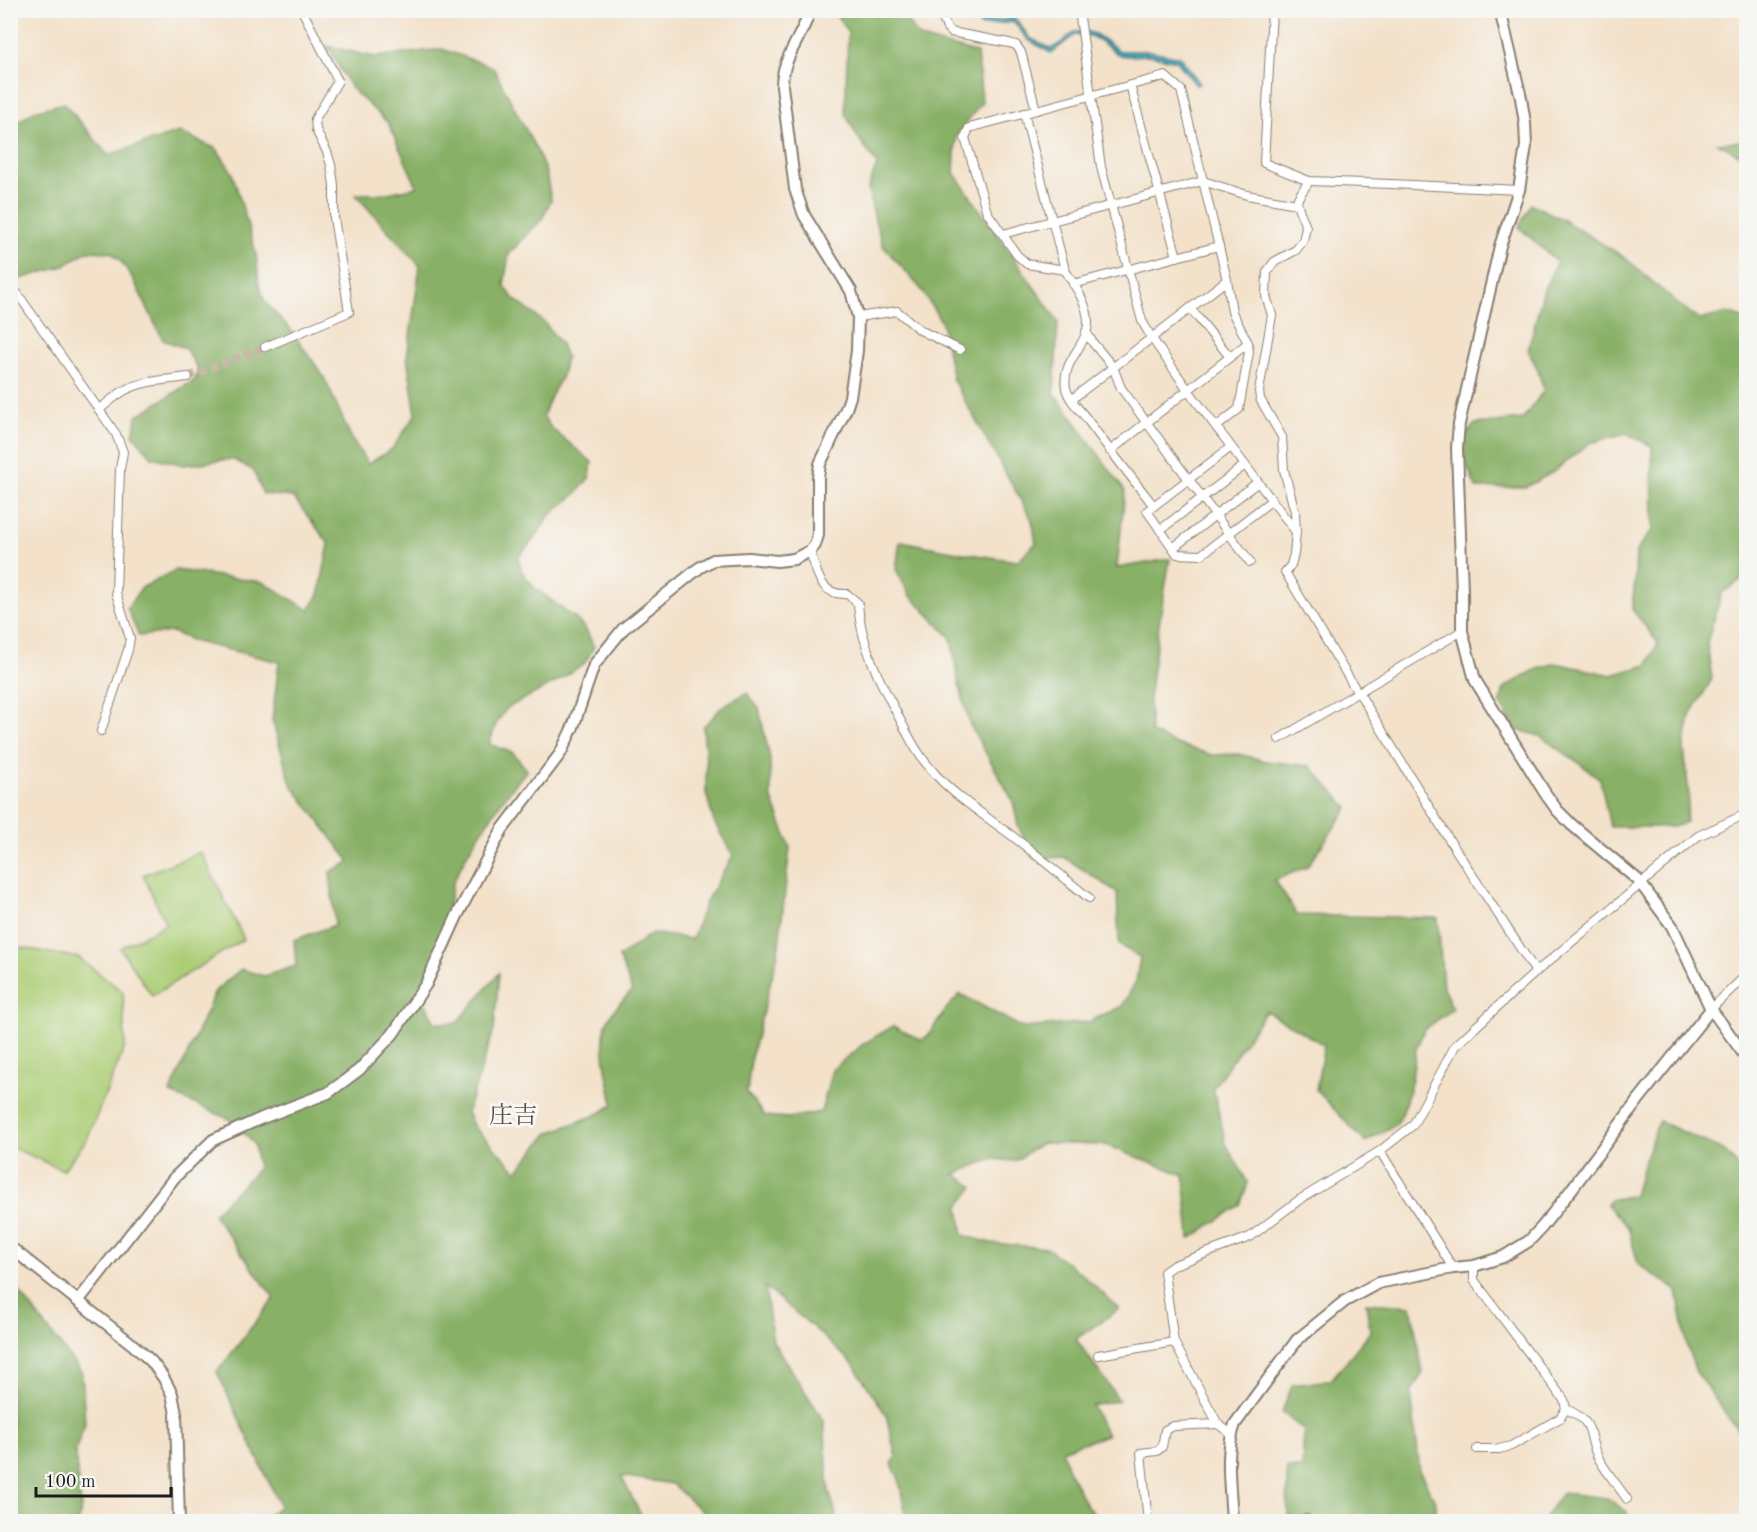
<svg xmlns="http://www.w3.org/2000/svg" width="1757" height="1532" font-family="'Old Standard TT','Noto Serif JP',serif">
<rect width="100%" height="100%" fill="#f6f6f2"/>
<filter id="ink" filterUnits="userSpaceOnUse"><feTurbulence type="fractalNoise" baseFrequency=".0167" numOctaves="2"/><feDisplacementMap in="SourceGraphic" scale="12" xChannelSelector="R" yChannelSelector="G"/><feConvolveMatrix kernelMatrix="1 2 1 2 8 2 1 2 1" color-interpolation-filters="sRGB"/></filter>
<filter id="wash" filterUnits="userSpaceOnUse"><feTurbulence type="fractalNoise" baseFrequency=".008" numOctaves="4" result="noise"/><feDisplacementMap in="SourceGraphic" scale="24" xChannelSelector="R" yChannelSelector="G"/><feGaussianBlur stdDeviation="1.35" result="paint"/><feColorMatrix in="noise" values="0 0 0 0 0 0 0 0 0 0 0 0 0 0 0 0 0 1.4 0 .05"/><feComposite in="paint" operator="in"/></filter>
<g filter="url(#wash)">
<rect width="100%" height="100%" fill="#f3e1c9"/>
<g fill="#abcd75" stroke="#647448" stroke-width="1.5">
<path d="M201 852 244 939 152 996 120 948 166 924 143 875Z"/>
<path d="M12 946 79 958 123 992 125 1047 87 1139 63 1170 11 1147 10 947Z"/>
</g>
<g fill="#88b066" stroke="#526641" stroke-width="1.5">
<path d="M834 11H899L920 38 977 53 982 102 956 136 954 173 1058 321 1054 393 1125 491 1117 568 1170 559 1159 624 1149 699 1151 733 1173 743 1212 755 1238 754 1266 761 1310 766 1348 808 1307 867 1275 880 1297 915 1438 918 1443 988 1453 1009 1425 1029 1416 1049 1412 1079 1403 1112 1397 1124 1365 1142 1316 1090 1324 1045 1266 1011 1213 1088 1226 1144 1248 1183 1240 1205 1190 1239 1184 1175 1105 1145 1042 1143 1015 1161 992 1159 955 1174 974 1187 959 1206 963 1235 991 1243 1047 1248 1083 1275 1119 1309 1076 1339 1119 1400 1092 1406 1107 1435 1062 1450 1067 1467 1087 1507 1104 1521H906L899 1479 892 1464 896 1457 886 1415 853 1364 814 1328 765 1287 773 1342 824 1421 829 1491 838 1521H712L672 1484 621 1476 644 1521H260L280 1506 217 1372 274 1298 213 1214 258 1169 254 1144 233 1121 170 1093 216 990 241 969 264 976 296 966 294 940 335 925 330 872 350 862 291 784 272 720 279 662 196 642 172 632 139 636 127 608 141 588 176 570 263 582 309 610 319 595 329 544 293 497 263 494 253 470 232 459 184 465 152 457 133 435 137 416 196 379 198 369 185 348 163 340 132 277 120 260 110 252 87 251 64 266 20 279 11 280V127L34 111 64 103 108 155 179 132 217 149 232 172 256 253 259 284 265 302 291 330 324 377 352 439 368 464 392 449 416 414 407 357 420 266 355 194H383L417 187 388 123 351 88 327 46 375 57 442 49 493 67 538 153 546 173 551 200 542 219 509 254 504 285 513 298 544 322 561 344 566 357 562 376 552 394 543 416 551 428 592 462 590 477 576 494 549 516 537 535 518 558 522 572 535 588 575 618 586 630 594 647 585 663 558 681 507 708 497 722 489 744 513 753 527 770 501 802 469 851 453 882 439 955 425 1002 435 1023H457L499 973 494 1030 467 1112 474 1127 517 1171 549 1133 596 1115 613 1105C609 1080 599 1050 606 1025 610 1012 622 1001 632 991L619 957 652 933 692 939 706 901 733 856 714 822 706 793V763L703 727 724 705 747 693 759 708 770 759 771 796 790 847 778 953 751 1058 747 1093 765 1116 788 1118 821 1112 832 1070 863 1044 893 1026 921 1040 927 1037 947 1008 960 994 1023 1028 1088 1022 1122 1006 1136 981 1140 957 1119 945 1117 892 1064 857 1034 859 1018 826 1013 801 970 725 958 680 951 638 909 594 896 569 900 541 957 552 1017 561 1036 543 1032 520 953 380 942 323 921 289 883 246 875 220 868 189 877 164 857 136 845 113 848 33Z"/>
<path d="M1746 139V161L1737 153 1717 143 1744 141Z"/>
<path d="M1531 204 1560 218 1624 257 1678 304 1700 320 1727 313 1746 319V576L1722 593 1707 642 1712 679 1690 716 1684 747 1689 796 1686 822 1674 827H1610L1600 779 1579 763 1540 736 1515 729 1500 704 1504 688 1533 671 1555 663 1612 675 1647 665 1658 643 1632 609 1635 579 1636 551 1653 529 1652 446 1626 433 1590 443 1553 472 1526 487 1476 488 1458 444 1475 424 1523 419 1544 390 1537 368 1528 350 1544 289 1557 262 1519 227Z"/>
<path d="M1659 1121 1723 1150 1746 1174V1501L1744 1494 1743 1438 1696 1372 1687 1347 1677 1291 1638 1264 1628 1227 1607 1205 1610 1200 1634 1195 1646 1155Z"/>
<path d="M11 1281 82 1373 85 1424 75 1451 81 1505 79 1521H11Z"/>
<path d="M1366 1303 1411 1306 1423 1373 1411 1392 1420 1472 1436 1503V1521H1288L1287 1468H1302L1304 1431 1282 1412 1292 1385 1331 1380 1370 1332Z"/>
<path d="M1562 1493 1607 1498 1627 1512 1628 1521H1542Z"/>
</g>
<path fill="#3ca9bc" stroke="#2c626c" stroke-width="1.5" d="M979 11H981L982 22 1015 18 1030 38 1051 49 1061 43 1074 32 1086 31 1097 35 1120 51H1151L1180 57 1200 83 1196 85 1177 61 1150 55 1126 56 1119 55 1097 39 1087 35H1075L1051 53 1028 40 1014 22 980 26Z"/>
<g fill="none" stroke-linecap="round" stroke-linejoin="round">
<path stroke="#3ca9bc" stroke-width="3" d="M838 1522V1521"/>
</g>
</g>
<g filter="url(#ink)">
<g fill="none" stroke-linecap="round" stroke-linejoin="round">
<path stroke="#c8baa6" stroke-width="8" stroke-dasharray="8 4" stroke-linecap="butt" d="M188 377 265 347"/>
<defs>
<g id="street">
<path d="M939 10 947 28 951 32 1009 43 1016 45 1021 52 1036 110"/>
<path d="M1079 10 1101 167 1142 321 1151 337 1188 390 1296 532"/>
<path d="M1272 10 1264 163 1309 181 1391 184 1519 190"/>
<path d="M1130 85 1177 257"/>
<path d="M1024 113 1065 270"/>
<path d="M1309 181 1298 198 1297 204 1306 227 1303 241 1296 250 1274 262 1267 272 1266 296 1272 315 1259 391 1260 399 1282 437 1284 470 1295 512 1296 532 1294 554 1291 565 1285 572 1358 693"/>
<path d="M1003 234 1203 181 1247 195 1297 204"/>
<path d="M10 283 116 434 123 452 120 469 116 593 130 638 128 650 101 731"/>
<path d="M1073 284 1219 246"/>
<path d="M1190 308 1230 357"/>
<path d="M858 317 897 311 920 330 960 350"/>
<path d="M1086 332 1093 343 1113 367 1121 388 1250 562"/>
<path d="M265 347 349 312 334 218V185L331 165 327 152 316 130 315 119 338 81 302 10"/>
<path d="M1072 399 1227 280"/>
<path d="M99 410C106 404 114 397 122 392 141 380 167 380 188 377"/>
<path d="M1231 447 1147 511 1177 554 1201 555 1272 500"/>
<path d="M1110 451 1248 343"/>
<path d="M1154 506C1131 477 1108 448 1086 418 1080 410 1068 399 1066 388 1061 361 1087 346 1088 324 1089 305 1074 285 1065 270L1027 264 1017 255 987 212 965 138 969 128 1165 76 1181 90 1227 280 1232 312 1248 343 1249 352 1239 409 1216 427"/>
<path d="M1160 530 1245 465"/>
<path d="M1173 548 1258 482"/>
<path d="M810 551C817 573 820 596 847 594L858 603C860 638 874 671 891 702 903 724 913 749 930 768 953 796 983 814 1011 835 1037 855 1063 877 1089 898"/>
<path d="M1359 693 1450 841 1536 972"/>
<path d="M1279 739 1462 631"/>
<path d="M1711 1009 1746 975"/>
<path d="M1380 1151 1453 1268"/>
<path d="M1474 1266V1280L1564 1400 1566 1409 1560 1418 1511 1446 1499 1449H1477"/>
<path d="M1098 1355 1174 1342"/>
<path d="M1566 1409C1599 1424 1585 1435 1599 1459 1607 1473 1618 1486 1627 1499"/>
<path d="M1231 1434 1218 1424 1174 1342 1164 1272 1174 1265 1250 1237 1299 1200 1380 1151 1413 1125 1455 1046 1495 1009 1536 972 1698 836 1746 814"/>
<path d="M1148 1522 1141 1453 1157 1451 1162 1447 1165 1430 1173 1426 1218 1424"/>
<path d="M1293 1522 1307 1519"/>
</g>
<g id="secondary">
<path d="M1500 10 1521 98 1525 123 1526 146 1519 190 1500 246 1459 424 1457 448 1462 592V631L1475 680 1545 793 1557 810 1572 825 1638 880 1672 926 1711 1009 1746 1057"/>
<path d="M10 1247 132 1344 151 1361 163 1377 172 1394 176 1414 179 1522"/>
<path d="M79 1300 174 1178 213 1140 262 1118 328 1093 359 1070 393 1034 426 984 457 916 502 830 560 754 573 727 594 665 623 629 699 568 713 560 749 558 777 561 794 559 810 551 815 545 818 535V477L820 464 846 409 850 397 857 351 858 317 851 291 804 215 795 189 782 86C782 57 802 38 810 10"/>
<path d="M1232 1522C1231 1490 1224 1454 1235 1424L1297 1340 1345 1301 1378 1283 1453 1268 1474 1266 1503 1257 1529 1241 1542 1227 1571 1190 1639 1099 1711 1009"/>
</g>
</defs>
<use href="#street" stroke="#887e72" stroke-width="10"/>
<use href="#secondary" stroke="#887e72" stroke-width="14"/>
<use href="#street" stroke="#fff" stroke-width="8"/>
<use href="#secondary" stroke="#fff" stroke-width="10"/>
</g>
</g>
<g text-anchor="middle" stroke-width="6" stroke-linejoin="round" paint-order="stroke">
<g font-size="24" fill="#5d4f42" stroke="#f6f6f2">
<text x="513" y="1123">庄吉</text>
</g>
</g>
<rect width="1757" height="1532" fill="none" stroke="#f6f6f2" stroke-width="36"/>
<path d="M36 1487v9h135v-9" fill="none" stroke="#1c1c1c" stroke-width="3"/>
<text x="45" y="1487" font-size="18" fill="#1c1c1c" stroke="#f6f6f2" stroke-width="4.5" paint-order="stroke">100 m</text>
</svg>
